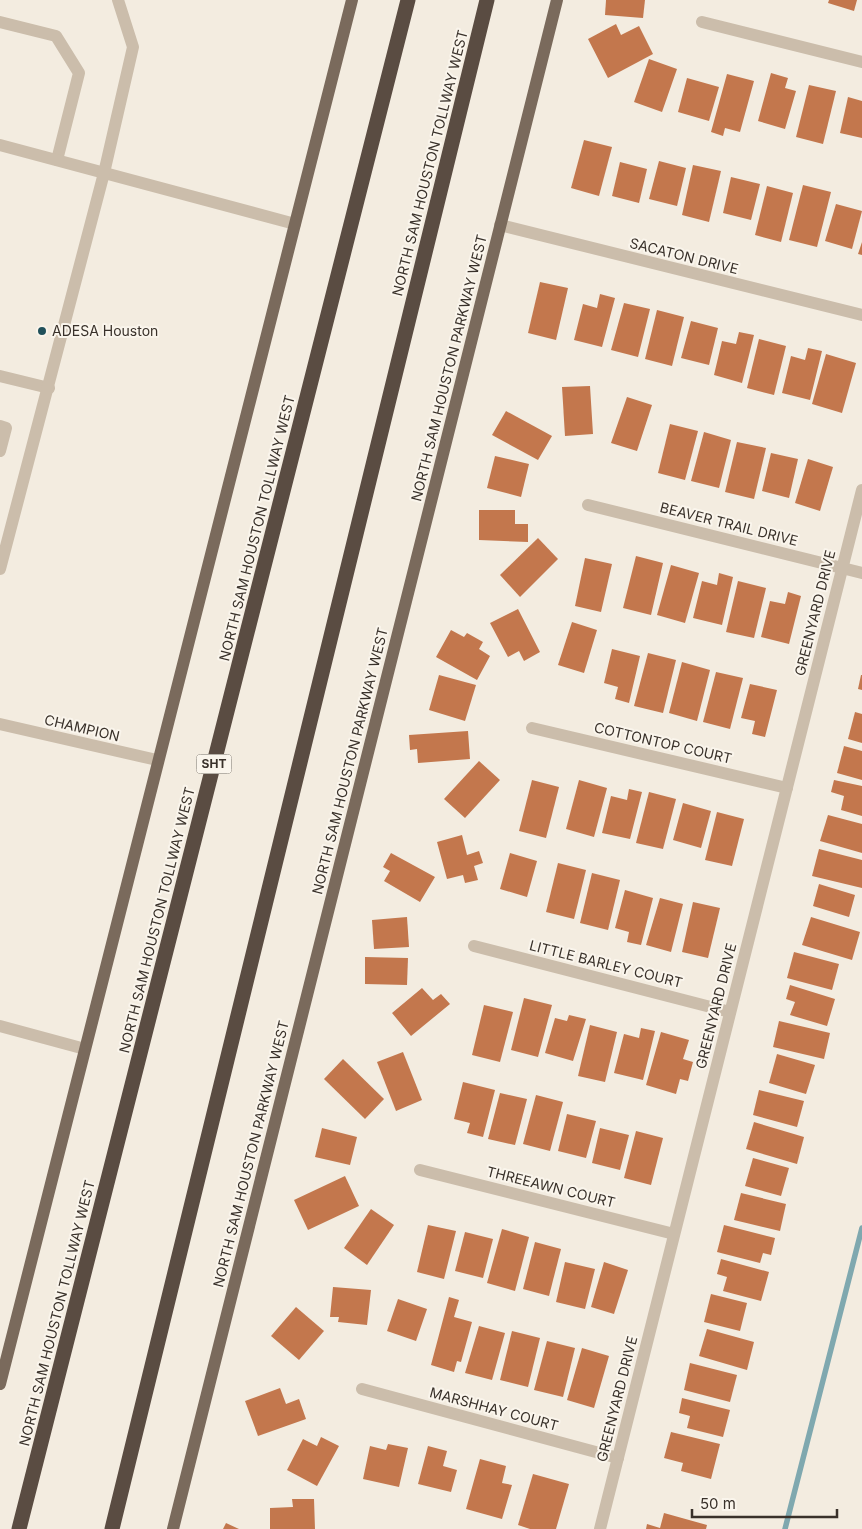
<svg xmlns="http://www.w3.org/2000/svg" width="862" height="1529" font-family="Inter,sans-serif">
<rect width="100%" height="100%" fill="#f3ece0"/>
<g fill="none" stroke-linecap="round" stroke-linejoin="round">
<path stroke="#7fa8af" stroke-width="5.5" d="M785 1529 862 1228"/>
</g>
<g fill="#c3774d">
<path d="M606 0H645L643 18 605 15Z"/>
<path d="M829 0H857L854 11 828 3Z"/>
<path d="M616 24 621 35 639 26 653 54 608 78 588 39Z"/>
<path d="M649 59 677 69 662 112 634 102Z"/>
<path d="M771 73 788 78 785 88 796 91 785 129 758 121Z"/>
<path d="M727 74 754 81 740 132 725 128 723 136 711 132Z"/>
<path d="M687 78 719 87 709 121 678 112Z"/>
<path d="M809 85 836 91 823 144 796 137Z"/>
<path d="M848 97 862 101V138L840 133Z"/>
<path d="M584 140 612 147 599 196 571 188Z"/>
<path d="M659 161 686 168 677 206 649 199Z"/>
<path d="M620 162 647 169 639 203 612 196Z"/>
<path d="M693 165 721 171 709 222 682 215Z"/>
<path d="M731 177 760 184 751 220 723 213Z"/>
<path d="M803 185 831 192 817 247 789 240Z"/>
<path d="M767 186 793 193 781 242 755 235Z"/>
<path d="M836 204 862 211 852 249 825 241Z"/>
<path d="M862 242V255L858 254Z"/>
<path d="M540 282 568 288 556 340 528 333Z"/>
<path d="M600 294 615 298 602 347 574 340 583 304 597 308Z"/>
<path d="M624 303 650 309 638 357 611 350Z"/>
<path d="M657 310 684 317 672 366 645 359Z"/>
<path d="M691 321 718 328 709 365 681 358Z"/>
<path d="M739 332 754 335 742 383 714 375 722 341 736 344Z"/>
<path d="M759 339 786 346 774 395 747 388Z"/>
<path d="M808 348 822 351 810 400 782 393 791 356 805 360Z"/>
<path d="M826 354 856 363 842 413 812 404Z"/>
<path d="M590 386 593 434 565 436 562 387Z"/>
<path d="M627 397 652 405 637 451 611 443Z"/>
<path d="M506 411 552 436 538 460 492 435Z"/>
<path d="M670 424 698 431 685 480 658 473Z"/>
<path d="M704 432 731 440 719 488 691 481Z"/>
<path d="M737 442 766 448 754 499 725 492Z"/>
<path d="M771 453 798 459 789 498 762 491Z"/>
<path d="M495 456 529 464 521 497 487 488Z"/>
<path d="M808 459 833 467 820 511 795 503Z"/>
<path d="M479 510H515V524H528V542L479 540Z"/>
<path d="M538 538 558 559 520 597 500 575Z"/>
<path d="M636 556 663 563 651 615 623 608Z"/>
<path d="M585 558 612 564 601 612 575 606Z"/>
<path d="M671 565 699 573 685 623 657 615Z"/>
<path d="M719 573 733 577 722 625 693 618 702 581 717 585Z"/>
<path d="M738 581 766 588 754 638 726 632Z"/>
<path d="M788 592 801 596 789 644 761 637 770 601 785 604Z"/>
<path d="M518 609 540 652 524 661 519 651 508 657 490 623Z"/>
<path d="M572 622 597 630 584 673 558 665Z"/>
<path d="M451 630 464 637 467 633 483 642 479 649 490 656 477 680 436 657Z"/>
<path d="M612 649 640 656 629 703 615 699 618 687 604 683Z"/>
<path d="M648 653 676 660 663 713 634 706Z"/>
<path d="M682 662 710 670 697 721 669 713Z"/>
<path d="M716 672 743 678 730 729 703 722Z"/>
<path d="M439 675 476 685 465 721 429 710Z"/>
<path d="M861 675H862V690L858 689Z"/>
<path d="M750 684 777 690 765 737 752 734 755 721 741 718Z"/>
<path d="M855 712 862 714V743L848 739Z"/>
<path d="M468 731 470 759 418 763 417 749 410 750 409 735Z"/>
<path d="M844 746 862 751V780L837 773Z"/>
<path d="M479 761 500 780 465 818 444 799Z"/>
<path d="M532 780 559 787 546 838 519 831Z"/>
<path d="M579 780 607 788 594 837 566 829Z"/>
<path d="M834 780 862 786V816L841 810 844 796 831 792Z"/>
<path d="M629 789 642 792 630 839 602 833 611 796 627 800Z"/>
<path d="M649 792 676 799 663 849 636 843Z"/>
<path d="M683 803 711 811 701 848 673 840Z"/>
<path d="M717 812 744 819 732 866 705 860Z"/>
<path d="M828 815 862 824V853L820 841Z"/>
<path d="M462 835 467 855 479 851 483 863 474 866 478 880 465 883 463 875 447 879 437 842Z"/>
<path d="M819 849 862 860V888L812 876Z"/>
<path d="M391 853 435 877 420 902 384 881 390 871 383 867Z"/>
<path d="M510 853 537 861 527 897 500 889Z"/>
<path d="M558 863 586 870 574 919 546 912Z"/>
<path d="M592 873 620 880 608 930 580 923Z"/>
<path d="M819 884 855 895 849 917 813 906Z"/>
<path d="M625 890 653 898 641 945 627 942 629 932 615 928Z"/>
<path d="M660 898 683 904 671 952 646 945Z"/>
<path d="M693 902 720 908 708 958 682 952Z"/>
<path d="M407 917 409 947 374 949 372 920Z"/>
<path d="M811 917 860 932 852 960 802 945Z"/>
<path d="M794 952 839 964 832 990 787 978Z"/>
<path d="M365 957 408 958 407 985 365 984Z"/>
<path d="M790 985 835 999 827 1026 790 1015 795 1002 786 999Z"/>
<path d="M422 988 433 1000 441 994 450 1004 411 1036 392 1013Z"/>
<path d="M524 998 552 1005 538 1057 511 1050Z"/>
<path d="M484 1005 513 1012 500 1062 472 1055Z"/>
<path d="M569 1015 586 1019 573 1061 545 1053 555 1018 567 1021Z"/>
<path d="M779 1021 830 1033 824 1059 773 1047Z"/>
<path d="M590 1025 617 1032 605 1082 578 1076Z"/>
<path d="M641 1028 655 1031 643 1080 614 1073 624 1034 639 1038Z"/>
<path d="M661 1032 689 1040 683 1059 693 1062 688 1081 680 1079 676 1094 646 1085Z"/>
<path d="M403 1052 422 1100 396 1111 377 1062Z"/>
<path d="M777 1054 815 1065 806 1094 769 1083Z"/>
<path d="M343 1059 384 1099 365 1119 324 1079Z"/>
<path d="M463 1082 495 1090 483 1137 467 1133 470 1123 454 1119Z"/>
<path d="M759 1090 804 1101 797 1127 753 1115Z"/>
<path d="M500 1093 527 1099 515 1145 488 1139Z"/>
<path d="M536 1095 563 1102 550 1151 523 1144Z"/>
<path d="M567 1114 596 1121 586 1158 558 1151Z"/>
<path d="M754 1122 804 1137 797 1164 746 1149Z"/>
<path d="M322 1128 357 1137 350 1165 315 1157Z"/>
<path d="M600 1128 629 1135 620 1170 592 1163Z"/>
<path d="M636 1131 663 1138 651 1185 624 1178Z"/>
<path d="M753 1158 789 1168 781 1196 745 1186Z"/>
<path d="M345 1176 359 1206 308 1230 294 1200Z"/>
<path d="M741 1193 786 1204 780 1231 734 1220Z"/>
<path d="M371 1209 394 1225 367 1265 344 1248Z"/>
<path d="M428 1225 456 1231 444 1279 417 1272Z"/>
<path d="M724 1225 775 1238 771 1255 763 1253 760 1263 717 1252Z"/>
<path d="M502 1229 529 1237 515 1291 487 1283Z"/>
<path d="M465 1232 493 1239 483 1278 455 1271Z"/>
<path d="M535 1242 561 1249 549 1296 523 1289Z"/>
<path d="M721 1259 769 1272 761 1301 723 1291 727 1277 717 1274Z"/>
<path d="M565 1262 595 1269 585 1309 556 1302Z"/>
<path d="M604 1262 628 1270 614 1314 591 1307Z"/>
<path d="M333 1287 371 1290 367 1325 338 1322 339 1317H330Z"/>
<path d="M711 1294 747 1303 740 1331 704 1322Z"/>
<path d="M449 1297 459 1300 454 1317 472 1322 461 1362 457 1361 454 1372 431 1365Z"/>
<path d="M398 1299 427 1309 416 1341 387 1331Z"/>
<path d="M296 1307 324 1331 299 1360 271 1336Z"/>
<path d="M479 1326 505 1333 492 1380 465 1373Z"/>
<path d="M707 1329 754 1342 747 1370 699 1356Z"/>
<path d="M512 1331 540 1338 528 1387 500 1380Z"/>
<path d="M547 1341 575 1348 563 1397 534 1390Z"/>
<path d="M582 1348 609 1356 594 1408 567 1400Z"/>
<path d="M690 1363 737 1375 730 1402 684 1390Z"/>
<path d="M280 1388 286 1404 299 1399 306 1419 258 1436 245 1401Z"/>
<path d="M682 1398 730 1410 723 1437 687 1428 690 1416 679 1413Z"/>
<path d="M671 1432 720 1444 711 1479 681 1471 683 1463 664 1458Z"/>
<path d="M321 1437 339 1446 317 1486 287 1470 303 1439 317 1446Z"/>
<path d="M388 1444 408 1448 399 1487 363 1479 370 1446 386 1450Z"/>
<path d="M428 1446 447 1451 443 1466 457 1470 451 1492 418 1484Z"/>
<path d="M480 1459 506 1466 502 1483 512 1485 502 1519 466 1509Z"/>
<path d="M533 1474 569 1484 556 1529H530L518 1525Z"/>
<path d="M292 1499H314L315 1529H270V1508L293 1507Z"/>
<path d="M664 1513 707 1525 706 1529H646L647 1524 660 1528Z"/>
<path d="M226 1523 239 1529H223Z"/>
</g>
<g fill="none" stroke-linecap="round" stroke-linejoin="round">
<g stroke="#cbbdab" stroke-width="12">
<path d="M0 22 56 36 79 73 57 160"/>
<path d="M702 22 862 62"/>
<path d="M0 145 295 224"/>
<path d="M500 225 862 315"/>
<path d="M0 376 49 388"/>
<path d="M0 426 6 428 0 451"/>
<path d="M588 505 862 573"/>
<path d="M0 569 104 173 133 47 118 0"/>
<path d="M0 724 157 760"/>
<path d="M532 728 787 788"/>
<path d="M474 946 730 1012"/>
<path d="M0 1026 85 1049"/>
<path d="M420 1170 674 1234"/>
<path d="M362 1389 618 1458"/>
<path d="M600 1529 862 490"/>
</g>
<g stroke="#7a6a5c" stroke-width="12">
<path d="M0 1384 352 0"/>
<path d="M173 1529 557 0"/>
</g>
<g stroke="#5a4c42" stroke-width="15">
<path d="M19 1529 408 0"/>
<path d="M112 1529 487 0"/>
</g>
</g>
<circle fill="#20505a" stroke="#faf5ec" stroke-width="2" cx="42" cy="331" r="5"/>
<g text-anchor="middle" stroke-width="4" stroke-linejoin="round" paint-order="stroke">
<rect fill="#faf5ec" stroke="#736c64" stroke-width="1" x="196.5" y="754.5" width="35" height="19" rx="4"/>
<g font-size="12" font-weight="bold" fill="#39312a">
<text x="214" y="768">SHT</text>
</g>
<g font-size="14" fill="#39312a" stroke="#faf5ec">
<text transform="translate(430 163) rotate(-76)" y="5">NORTH SAM HOUSTON TOLLWAY WEST</text>
<text transform="translate(684 256) rotate(14)" y="5">SACATON DRIVE</text>
<text transform="translate(449 368) rotate(-76)" y="5">NORTH SAM HOUSTON PARKWAY WEST</text>
<text transform="translate(729 524) rotate(14)" y="5">BEAVER TRAIL DRIVE</text>
<text transform="translate(257 528) rotate(-76)" y="5">NORTH SAM HOUSTON TOLLWAY WEST</text>
<text transform="translate(815 613) rotate(-76)" y="5">GREENYARD DRIVE</text>
<text transform="translate(82 728) rotate(13)" y="5">CHAMPION</text>
<text transform="translate(663 743) rotate(13)" y="5">COTTONTOP COURT</text>
<text transform="translate(350 761) rotate(-76)" y="5">NORTH SAM HOUSTON PARKWAY WEST</text>
<text transform="translate(157 920) rotate(-76)" y="5">NORTH SAM HOUSTON TOLLWAY WEST</text>
<text transform="translate(606 964) rotate(14)" y="5">LITTLE BARLEY COURT</text>
<text transform="translate(716 1006) rotate(-76)" y="5">GREENYARD DRIVE</text>
<text transform="translate(251 1154) rotate(-76)" y="5">NORTH SAM HOUSTON PARKWAY WEST</text>
<text transform="translate(551 1187) rotate(14)" y="5">THREEAWN COURT</text>
<text transform="translate(57 1313) rotate(-76)" y="5">NORTH SAM HOUSTON TOLLWAY WEST</text>
<text transform="translate(617 1399) rotate(-76)" y="5">GREENYARD DRIVE</text>
<text transform="translate(494 1409) rotate(15)" y="5">MARSHHAY COURT</text>
</g>
<g font-size="14" fill="#39312a" stroke="#faf5ec" text-anchor="start">
<text x="52" y="336">ADESA Houston</text>
</g>
</g>
<path d="M692 1509v8h145v-8" fill="none" stroke="#39312a" stroke-width="2.5"/>
<text x="700" y="1509" font-size="15" fill="#39312a" stroke="#faf5ec" stroke-width="4" paint-order="stroke">50 m</text>
</svg>
